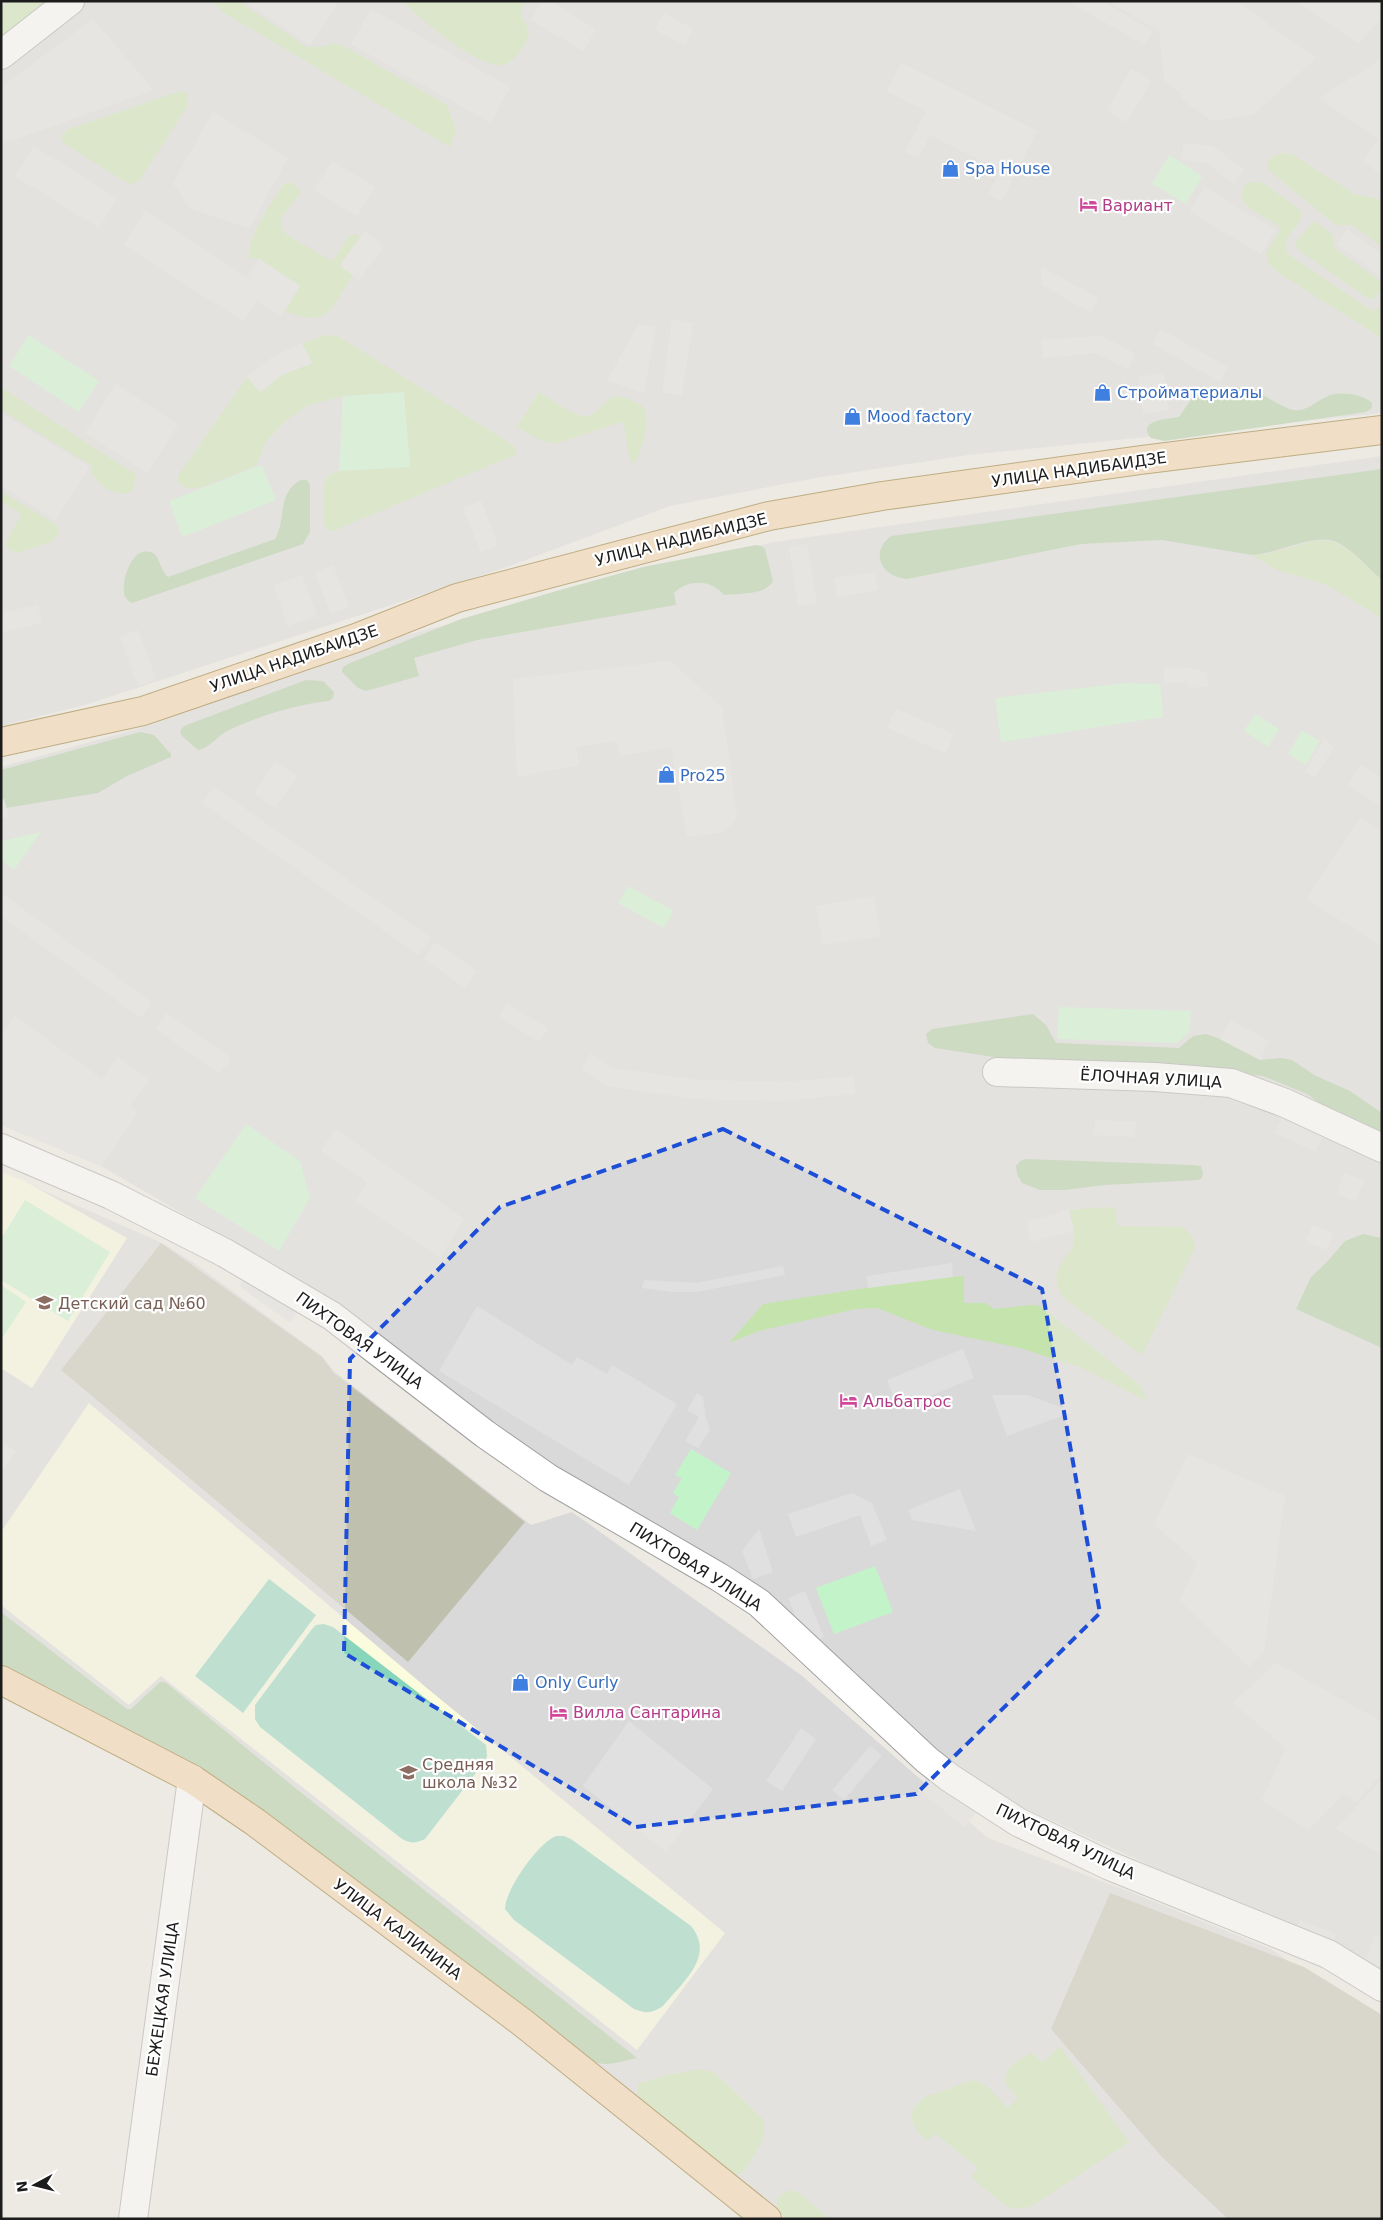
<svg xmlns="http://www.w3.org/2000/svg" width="1383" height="2220" font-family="'DejaVu Sans',sans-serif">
<rect width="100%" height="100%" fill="#edeae3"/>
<g fill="#dad9d9">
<path d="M13 1H1382V413L968 455 816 478 670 506 501 569 85 705 1 726V10Z"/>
<path d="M1382 456V1978L1333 1949 1007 1800 933 1755 884 1712 555 1469 390 1342 282 1271 101 1166 1 1125V767L154 724 375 643 774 542Z"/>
<path d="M1 1172 162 1243 194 1263 322 1356 335 1372 531 1525 572 1512 801 1675 988 1838 1125 1890 1271 1949 1350 2003 1382 2219H789L204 1764 1 1661Z"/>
</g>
<g fill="#fbfcdd">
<path d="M1 1172 24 1181 127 1238 32 1388 1 1368Z"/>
<path d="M89 1403 428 1689 725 1933 637 2050 161 1676 129 1705 1 1605V1532Z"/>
</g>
<g fill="#c0c0af">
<path d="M161 1243 322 1357 333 1372 525 1522 408 1662 61 1370Z"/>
<path d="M1110 1893 1304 1967 1382 2015V2219H1228L1161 2156 1051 2029Z"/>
</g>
<g fill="#c5e3ad">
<path d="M7 1H53L1 41V6Z"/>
<path d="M213 1H238L307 47H322L333 43 342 45 447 105 456 130 450 147 221 11Z"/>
<path d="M403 1H526L521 9V17L526 24 529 34C526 44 517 59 506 64 484 74 418 18 403 1Z"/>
<path d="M181 91 188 94 187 107 138 182 129 184 63 143 61 136 66 130Z"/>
<path d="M1285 153 1293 155 1355 194 1382 200V247L1352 225H1336L1267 169C1267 158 1274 154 1285 153Z"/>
<path d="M290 182 300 189V194L282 216V229L287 235 330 260 336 257 349 235 355 234 360 237 340 265 353 275C331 309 329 329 285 311L300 286 259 259 250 258C246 237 273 201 284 184Z"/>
<path d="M1256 182 1265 184 1301 211C1304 227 1279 236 1288 254L1368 308 1374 311 1378 309 1382 304V338L1277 272 1269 264 1266 253 1279 232V226C1263 215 1229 205 1247 183Z"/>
<path d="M1313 222H1316L1333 235 1334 248 1380 281 1382 287 1375 298 1369 299 1297 249 1295 243Z"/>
<path d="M325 335 338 336 513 445 517 450 515 455 333 531 327 530 324 524V484L329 475 339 471 410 467 404 392 343 396 307 406 284 422 265 443 256 466 199 488C190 489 184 489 178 482V476L247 377 261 392 282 375 312 363 302 343Z"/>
<path d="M1 387 136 475 133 489 126 494 107 490 92 475V466L1 410Z"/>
<path d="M539 392C550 398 574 417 586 416 600 415 601 401 613 397 619 395 625 397 631 400 635 402 641 404 644 408 651 417 641 453 635 463L631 462 628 452 624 425 621 422 558 443C543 444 531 435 517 427Z"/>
<path d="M1 491 58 526 59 533 53 541 18 553 9 550 5 545 21 514 1 502Z"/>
<path d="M1317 540 1336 542 1352 553 1382 580V618L1327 585 1277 570 1252 555 1266 554Z"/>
<path d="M1106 1207 1116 1209 1117 1226 1183 1227 1191 1235 1196 1246 1142 1355 1065 1299C1055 1288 1053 1274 1063 1261 1066 1256 1072 1250 1073 1245 1075 1232 1072 1222 1069 1210Z"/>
<path d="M964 1276V1303H986L994 1309 1031 1305 1040 1306 1140 1385 1147 1401 1082 1368 1020 1348 933 1330 877 1308 856 1309 759 1331 729 1343 763 1304 917 1280Z"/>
<path d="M1060 2046 1129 2142 1032 2206C1022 2209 1014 2210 1004 2205L971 2177 978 2168 935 2133 928 2141C911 2129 904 2112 924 2098 930 2094 939 2093 946 2090 955 2087 967 2079 976 2081 989 2084 999 2100 1008 2108L1018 2098 1005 2084C1003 2069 1019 2058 1032 2053L1043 2063Z"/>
<path d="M701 2069 715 2073 763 2119C770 2138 752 2158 742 2174L730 2175 640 2102 637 2089 639 2083 672 2074Z"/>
<path d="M790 2190 798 2192 830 2219H785L777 2210C775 2198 780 2194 790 2190Z"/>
</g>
<g fill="#a7c99b">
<path d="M1244 387C1262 390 1285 413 1300 410 1311 408 1318 400 1328 396 1340 391 1363 394 1372 403V408L1366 412 1164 441 1151 438C1136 420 1168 419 1179 417L1194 395 1199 392 1217 393Z"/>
<path d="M1382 469V580C1368 568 1353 550 1337 542 1315 532 1277 554 1252 555L1162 540 1081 544 907 579C880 577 870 551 891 536Z"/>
<path d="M301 480H307L310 485V532L303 544 132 603C130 602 127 600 126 598 119 589 129 554 143 552 161 548 158 569 168 577L275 539C287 519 276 493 301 480Z"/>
<path d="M756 545 761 546 765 549 773 581C765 596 740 593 724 595 712 580 689 578 674 593L676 605 477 640 414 658 419 676 366 691 358 688 342 672 343 667 350 663 461 619 560 590 643 567Z"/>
<path d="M306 680 323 681 334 692 333 698 329 701C293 705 259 716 227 731 217 736 209 749 198 750L182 736 180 731 184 726Z"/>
<path d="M140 732 154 735 171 754V757L127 776 98 793 6 808 4 799 1 800V770Z"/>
<path d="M1033 1014 1046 1025 1056 1043 1179 1048 1193 1036 1206 1034 1220 1039 1260 1060 1281 1058 1292 1060 1316 1076 1350 1091 1382 1113V1139L1343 1120 1307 1094 1263 1076 1168 1066 1000 1058 935 1048 928 1043 926 1034 932 1029Z"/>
<path d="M1026 1159 1193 1165 1201 1166 1203 1173 1202 1178 1198 1180 1105 1185 1064 1190H1040L1022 1183 1017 1174 1016 1166 1020 1161Z"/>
<path d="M1363 1234 1382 1238V1348L1296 1309 1311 1277 1326 1263 1345 1241Z"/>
<path d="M1 1612 127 1709H131L160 1682H165L299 1791 637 2058C623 2061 608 2067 594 2062L382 1900 264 1812 197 1767 84 1706 1 1665Z"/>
</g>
<g fill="#c3f4c9">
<path d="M1169 155 1202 176 1186 204 1152 184Z"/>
<path d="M29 335 99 381 79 412 9 366Z"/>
<path d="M404 392 410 467 339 471 343 396Z"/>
<path d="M262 465 276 500 182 537 169 501Z"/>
<path d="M1126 683 1160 684 1163 717 1001 742 995 698Z"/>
<path d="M1255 714 1279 729 1268 747 1244 731Z"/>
<path d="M1302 730 1320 741 1306 765 1288 754Z"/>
<path d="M41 832 14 870 1 860V841Z"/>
<path d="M628 886 674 911 664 928 618 903Z"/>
<path d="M1059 1007 1191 1011 1189 1032 1177 1043 1057 1039Z"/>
<path d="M246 1124 300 1161 310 1198 279 1251 195 1198Z"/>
<path d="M25 1200 110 1252 68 1321 1 1280V1239Z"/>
<path d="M1 1285 26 1302 1 1340Z"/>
<path d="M691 1449 731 1473 697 1530 670 1513 679 1497 673 1493 682 1478 675 1475Z"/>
<path d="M875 1566 893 1612 834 1634 816 1588Z"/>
</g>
<g fill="#87d5ba">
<path d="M269 1579 316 1615 243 1713 195 1676Z"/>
<path d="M324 1624 333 1627 486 1745 487 1756 485 1761 425 1839C416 1843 411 1844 402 1839L260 1727 255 1719V1705L312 1629 316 1625Z"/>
<path d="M556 1836H564L571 1839 691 1926C716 1956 682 1983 663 2006 653 2013 646 2014 634 2009L514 1920 505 1909C505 1890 538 1843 556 1836Z"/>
</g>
<g fill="#e0e0e0">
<path d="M245 1H332L337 5 310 45Z"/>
<path d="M542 1H550L596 29 583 51 531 20Z"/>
<path d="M1073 1H1102L1153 31 1145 45 1071 3Z"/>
<path d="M1108 1H1236L1316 58 1254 114 1213 121 1181 99 1183 95 1165 81 1159 31Z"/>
<path d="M1297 1H1382V18L1358 44Z"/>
<path d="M371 9 510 87 491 123 351 44Z"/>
<path d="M664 13 693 29 685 45 655 30Z"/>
<path d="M93 19 154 90 11 141H1V87Z"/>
<path d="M1382 59V175L1363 161 1379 139 1319 98Z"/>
<path d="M901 63 1037 131 1002 201 989 194 1000 170 930 135 918 158 905 152 926 111 887 91Z"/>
<path d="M1131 69 1151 81 1127 122 1107 110Z"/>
<path d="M213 112 288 158 249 228 190 209 173 183Z"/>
<path d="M1183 143 1213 146 1244 170 1234 184 1206 163 1182 160Z"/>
<path d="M34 146 117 198 99 228 15 176Z"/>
<path d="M332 161 375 187 357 216 314 190Z"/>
<path d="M1205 187 1275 230 1261 254 1190 212Z"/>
<path d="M145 211 247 277 259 259 300 286 281 316 256 301 243 321 124 245Z"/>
<path d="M1347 229 1382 254V277L1337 244Z"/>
<path d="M365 231 384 246 359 280 340 265Z"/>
<path d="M1042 267 1098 298 1091 313 1041 284Z"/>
<path d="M672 320 693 323 682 395 662 392Z"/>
<path d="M639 324 656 327 644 393 607 380Z"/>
<path d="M1160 329 1228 367 1220 382 1153 344Z"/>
<path d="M1101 336 1136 354 1128 369 1096 353 1043 358 1041 340Z"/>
<path d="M302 343 312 363 282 375 260 392 247 377 274 356Z"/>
<path d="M1164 373 1169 410 1143 414 1138 377Z"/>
<path d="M116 384 178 425 147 473 85 433Z"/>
<path d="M1 413 89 467 56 520 1 486Z"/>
<path d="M481 501 498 545 481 552 463 508Z"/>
<path d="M807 544 817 604 798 606 789 547Z"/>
<path d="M333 565 349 607 331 614 315 573Z"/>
<path d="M875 572 878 590 837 597 834 578Z"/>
<path d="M302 575 317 616 288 626 274 585Z"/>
<path d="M38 605 42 623 1 632V613Z"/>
<path d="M138 630 156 679 138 686 120 637Z"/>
<path d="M670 661 722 707 737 816 732 825 723 832 687 837 671 747 620 756 616 741 576 747 579 765 517 777 513 679Z"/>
<path d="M1163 667 1190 668 1207 673 1208 686 1189 688 1188 681 1165 684Z"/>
<path d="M896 709 954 734 946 753 887 728Z"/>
<path d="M1324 740 1334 747 1315 777 1305 771Z"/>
<path d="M275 761 297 776 275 808 254 793Z"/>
<path d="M1361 765 1382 778V807L1348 785Z"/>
<path d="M214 787 431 938 419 955 202 803Z"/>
<path d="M4 799 9 817 1 818V800Z"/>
<path d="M1360 818 1382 832V946L1306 899Z"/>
<path d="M1 893 152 1002 141 1018 1 916Z"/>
<path d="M874 896 881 936 823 945 816 906Z"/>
<path d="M435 942 477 971 465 988 424 959Z"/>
<path d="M507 1003 548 1029 539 1042 499 1016Z"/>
<path d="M167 1013 231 1058 220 1074 156 1029Z"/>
<path d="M15 1016 102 1079 118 1057 150 1080 130 1105 138 1112 102 1166 1 1125V1034Z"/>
<path d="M1231 1020 1269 1041 1260 1060 1220 1039Z"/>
<path d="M591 1053 613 1068 698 1080 782 1082 854 1076 855 1094 781 1101 694 1099 607 1086 582 1069Z"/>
<path d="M1283 1113 1324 1132 1315 1151 1275 1133Z"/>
<path d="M1095 1120 1136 1122 1135 1137 1094 1135Z"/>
<path d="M335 1129 464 1219 440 1257 355 1202 367 1182 321 1151Z"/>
<path d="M1344 1173 1364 1180 1356 1201 1337 1194Z"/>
<path d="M1069 1210 1074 1231 1031 1242 1026 1222Z"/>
<path d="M1313 1225 1333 1233 1326 1250 1306 1241Z"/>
<path d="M952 1263 953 1277 868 1288 867 1276Z"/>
<path d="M783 1266 785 1275 696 1292H672L642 1288 644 1280 696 1283Z"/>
<path d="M246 1276 297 1313 290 1323 239 1286Z"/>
<path d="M477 1306 572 1365 577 1357 607 1374 612 1365 677 1404 629 1485 439 1371Z"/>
<path d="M963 1349 974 1378 898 1409 887 1380Z"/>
<path d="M697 1393 703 1397 705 1415 710 1430 698 1448 685 1441 699 1417 687 1410Z"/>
<path d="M992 1395H1028L1073 1412 1007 1436Z"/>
<path d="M3 1443 16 1451 1 1473V1446Z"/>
<path d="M1188 1454 1285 1496 1264 1651 1249 1667 1180 1601 1197 1562 1154 1524Z"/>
<path d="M960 1489 976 1531 912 1520 908 1510Z"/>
<path d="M852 1493 872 1503 887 1540 871 1546 860 1515 796 1537 788 1514Z"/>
<path d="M759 1529 773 1572 753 1579 742 1551Z"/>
<path d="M805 1591 824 1637 807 1644 788 1598Z"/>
<path d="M1276 1663 1382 1722V1773L1356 1802 1343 1794 1309 1830 1262 1800 1286 1748 1233 1703Z"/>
<path d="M629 1721 713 1789 666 1852 583 1786Z"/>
<path d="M801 1728 816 1739 782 1791 766 1781Z"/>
<path d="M870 1746 882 1755 844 1800 832 1790Z"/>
<path d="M929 1776 976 1813 965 1827 918 1790Z"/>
<path d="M1382 1779V1855L1336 1829Z"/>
<path d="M1300 1920 1336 1934 1330 1950 1294 1935Z"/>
<path d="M1375 1934 1382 1937V1959L1377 1974 1363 1969Z"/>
</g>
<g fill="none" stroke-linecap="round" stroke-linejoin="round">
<defs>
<g id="minor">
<path d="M1 55 70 1"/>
<path d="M997 1072 1155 1077 1231 1083 1285 1103 1382 1148"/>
<path d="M1 1148 111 1195 225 1253 332 1316 485 1434 548 1478 719 1577 759 1603 927 1760 950 1778 1018 1822 1110 1866 1328 1954 1382 1987"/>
<path d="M133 2219 192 1779"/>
</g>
<g id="major">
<path d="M1 742 143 711 356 638 457 598 769 516 882 496 1141 460 1382 430"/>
<path d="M1 1680 192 1779 255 1822 523 2023 767 2219"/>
</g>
</defs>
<use href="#minor" stroke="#a0a0a0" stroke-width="30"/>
<use href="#major" stroke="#88640d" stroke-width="30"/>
<use href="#minor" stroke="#fff" stroke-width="28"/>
<use href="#major" stroke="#f3d3a2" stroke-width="28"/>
</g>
<path d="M0 0H1383V2220H0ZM723 1129 1042 1289 1100 1613 916 1794 636 1827 344 1653 350 1359 500 1207Z" fill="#edeae3" fill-opacity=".55" fill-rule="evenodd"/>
<path fill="none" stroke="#1d4ed8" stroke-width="4" stroke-dasharray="10 6" stroke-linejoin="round" d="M723 1129 1042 1289 1100 1613 916 1794 636 1827 344 1653 350 1359 500 1207Z"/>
<defs>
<symbol id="shop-bare" viewBox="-9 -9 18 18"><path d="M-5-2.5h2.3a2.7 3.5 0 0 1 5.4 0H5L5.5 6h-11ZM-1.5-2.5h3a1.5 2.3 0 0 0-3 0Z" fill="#3f7fe0" stroke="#fff" stroke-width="2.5" paint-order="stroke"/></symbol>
<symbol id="hotel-bare" viewBox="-9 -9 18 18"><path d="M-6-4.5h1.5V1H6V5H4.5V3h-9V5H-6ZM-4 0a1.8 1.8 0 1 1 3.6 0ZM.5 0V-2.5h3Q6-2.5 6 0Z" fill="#d1479c" stroke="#fff" stroke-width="2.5" paint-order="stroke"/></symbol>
<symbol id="school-bare" viewBox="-9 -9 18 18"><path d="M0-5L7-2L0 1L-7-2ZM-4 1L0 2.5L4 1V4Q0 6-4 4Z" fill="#8d6e63" stroke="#fff" stroke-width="2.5" paint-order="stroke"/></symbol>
</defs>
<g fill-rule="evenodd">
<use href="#shop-bare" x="938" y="156" width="25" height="25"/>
<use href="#hotel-bare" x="1076" y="192" width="25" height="25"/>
<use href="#shop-bare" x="1090" y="380" width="25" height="25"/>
<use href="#shop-bare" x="840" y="404" width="25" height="25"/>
<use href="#shop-bare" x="654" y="762" width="25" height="25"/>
<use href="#school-bare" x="32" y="1290" width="25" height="25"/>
<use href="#hotel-bare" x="836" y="1388" width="25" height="25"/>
<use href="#shop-bare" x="508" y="1670" width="25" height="25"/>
<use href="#hotel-bare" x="546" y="1700" width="25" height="25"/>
<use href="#school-bare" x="396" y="1760" width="25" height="25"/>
</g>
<g text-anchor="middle" stroke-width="4.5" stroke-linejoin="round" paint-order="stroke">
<g font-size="16" fill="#366cbe" stroke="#fff" text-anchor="start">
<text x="965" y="174">Spa House</text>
<text x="1117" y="398">Стройматериалы</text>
<text x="867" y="422">Mood factory</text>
<text x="680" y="781">Pro25</text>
<text x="535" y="1688">Only Curly</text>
</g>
<g font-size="16" fill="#b23c85" stroke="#fff" text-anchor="start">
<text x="1102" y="211">Вариант</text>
<text x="863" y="1407">Альбатрос</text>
<text x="573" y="1718">Вилла Сантарина</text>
</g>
<g font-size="16" fill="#1c1c1c" stroke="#fff">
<text transform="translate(1079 469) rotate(-8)" y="6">УЛИЦА НАДИБАИДЗЕ</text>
<text transform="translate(681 539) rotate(-14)" y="6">УЛИЦА НАДИБАИДЗЕ</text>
<text transform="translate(294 658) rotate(-19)" y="6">УЛИЦА НАДИБАИДЗЕ</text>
<text transform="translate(1151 1078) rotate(3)" y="6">ЁЛОЧНАЯ УЛИЦА</text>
<text transform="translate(360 1340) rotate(36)" y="6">ПИХТОВАЯ УЛИЦА</text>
<text transform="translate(696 1566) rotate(32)" y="6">ПИХТОВАЯ УЛИЦА</text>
<text transform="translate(1066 1841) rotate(26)" y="6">ПИХТОВАЯ УЛИЦА</text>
<text transform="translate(398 1929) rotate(37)" y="6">УЛИЦА КАЛИНИНА</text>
<text transform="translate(162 1999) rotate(-82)" y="6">БЕЖЕЦКАЯ УЛИЦА</text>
</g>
<g font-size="16" fill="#785e54" stroke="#fff" text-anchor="start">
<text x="58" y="1309">Детский сад №60</text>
<text x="422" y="1770">Средняя<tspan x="422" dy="18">школа №32</tspan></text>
</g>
</g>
<rect width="1383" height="2220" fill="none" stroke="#1c1c1c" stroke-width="5"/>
<g transform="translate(35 2185) rotate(263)" stroke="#ffffff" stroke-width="4" paint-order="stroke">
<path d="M0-4L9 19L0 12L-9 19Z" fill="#1c1c1c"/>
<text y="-8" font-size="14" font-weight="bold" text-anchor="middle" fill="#1c1c1c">N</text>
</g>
</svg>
